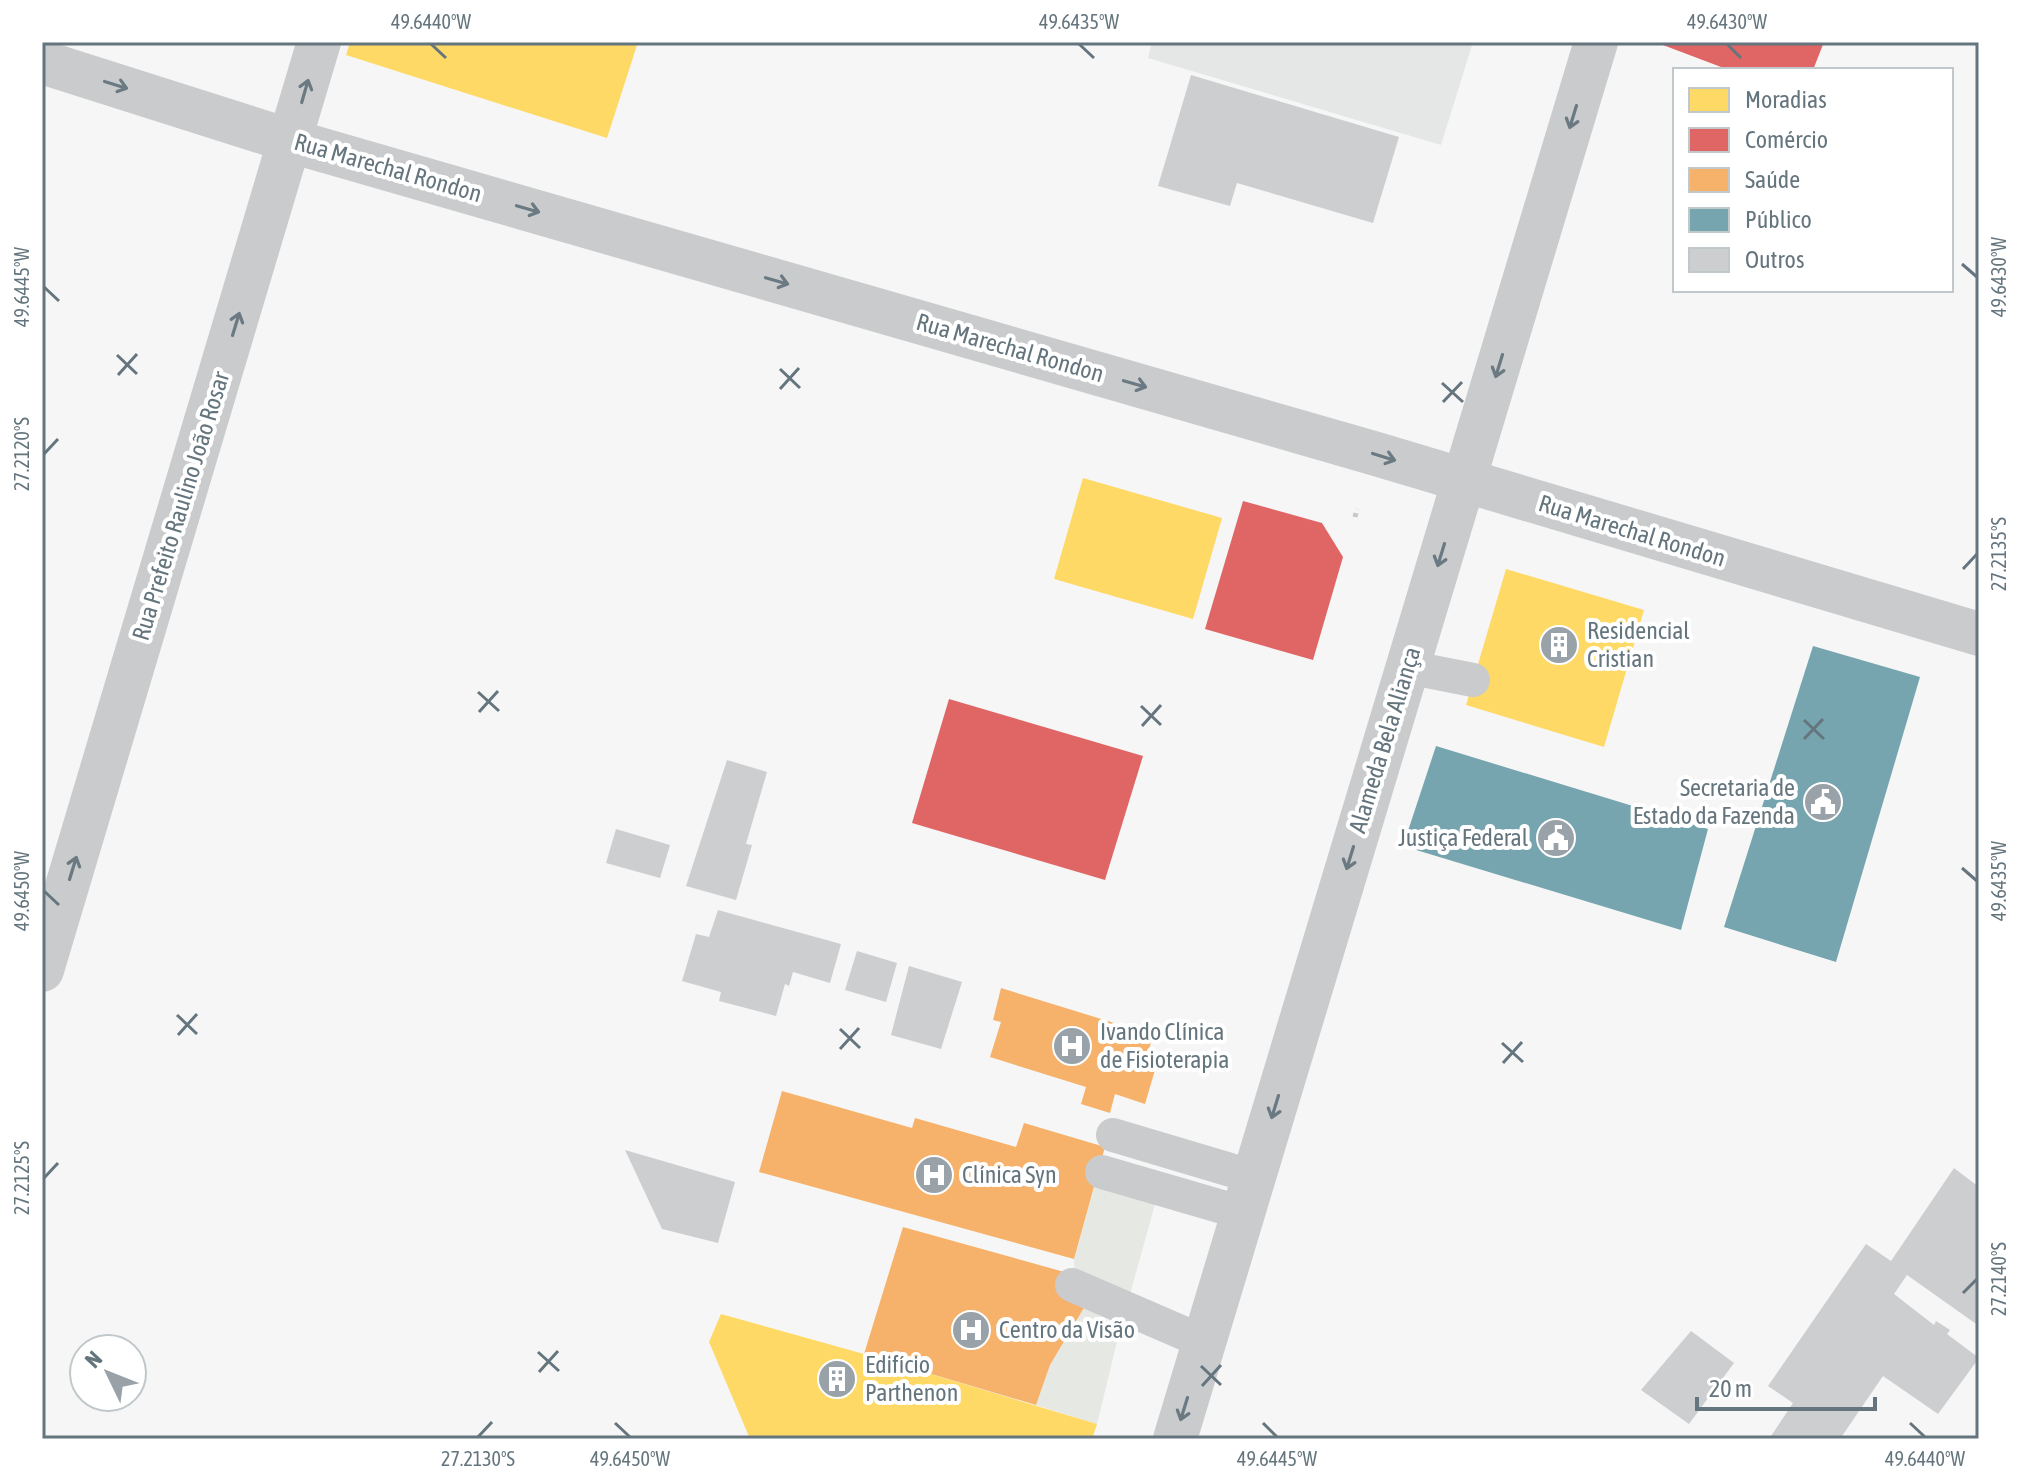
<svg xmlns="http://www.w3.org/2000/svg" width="2021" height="1481" font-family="'Asap Condensed',sans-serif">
<rect width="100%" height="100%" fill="#f6f6f6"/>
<path fill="#e5e7e6" d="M1152 42H1473L1441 145 1148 58Z"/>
<g fill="#e6e8e3">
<path d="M1097 1178 1155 1204 1130 1294 1075 1275 1074 1259Z"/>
<path d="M1085 1306 1120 1329 1097 1424 1036 1405 1050 1365Z"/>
</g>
<g fill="#ffd966">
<path d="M350 42H638L607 138 346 55Z"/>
<path d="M1083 478 1222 518 1193 619 1054 579Z"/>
<path d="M1506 569 1644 610 1604 747 1466 705Z"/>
<path d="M721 1314 864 1354 1097 1424 1092 1439H750L709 1342Z"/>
</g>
<g fill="#e06666">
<path d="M1655 42H1824L1813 70H1729Z"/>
<path d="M1243 501 1322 523 1343 557 1313 660 1205 629Z"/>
<path d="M949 699 1143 756 1105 880 912 823Z"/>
</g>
<g fill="#f6b26b">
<path d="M1001 988 1153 1035 1144 1068 1155 1070 1145 1104 1115 1094 1110 1113 1081 1104 1086 1087 990 1057 1001 1022 993 1020Z"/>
<path d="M782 1091 912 1128 915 1118 1016 1147 1024 1123 1105 1147 1074 1259 759 1172Z"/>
<path d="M903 1227 1075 1275 1085 1306 1050 1365 1036 1405 864 1354Z"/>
</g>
<g fill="#76a5af">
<path d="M1813 646 1920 677 1836 962 1724 927Z"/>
<path d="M1436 746 1708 829 1681 930 1403 846Z"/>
</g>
<g fill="#cdced0">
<path d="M1191 75 1399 137 1373 223 1237 183 1230 206 1158 186Z"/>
<path d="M727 760 767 772 746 844 752 845 736 900 686 886Z"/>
<path d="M616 829 670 845 660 878 606 863Z"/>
<path d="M718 910 841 944 830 983 793 972 789 986 785 984 776 1016 719 1001 721 992 682 981 696 934 709 937Z"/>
<path d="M857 951 897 963 886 1002 845 990Z"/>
<path d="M909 966 962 982 941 1049 891 1035Z"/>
<path d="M625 1150 735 1182 718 1243 662 1229Z"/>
<path d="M1954 1168 1979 1187V1326L1907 1275 1894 1294 1934 1325 1936 1321 1950 1330 1947 1334 1979 1358 1938 1414 1883 1376 1840 1439H1769L1793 1403 1768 1386 1866 1244 1891 1261Z"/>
<path d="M1691 1331 1734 1363 1689 1424 1641 1390Z"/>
</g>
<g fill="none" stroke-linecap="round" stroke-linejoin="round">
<path stroke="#c7c8c9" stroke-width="5" stroke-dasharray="4 4" stroke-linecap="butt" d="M1355 517 1357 509"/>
<g stroke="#c9cbcc" stroke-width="34">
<path d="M1407 667 1473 680"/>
<path d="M1113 1135 1254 1177"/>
<path d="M1102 1172 1243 1213"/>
<path d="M1072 1285 1204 1342"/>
</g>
<g stroke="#c9cbcc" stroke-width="44">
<path d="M42 62 291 141 1373 453 1979 634"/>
<path d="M42 970 319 42"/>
</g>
<path stroke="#c9cbcc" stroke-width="44" d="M1175 1439 1596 42"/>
</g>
<defs><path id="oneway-shaft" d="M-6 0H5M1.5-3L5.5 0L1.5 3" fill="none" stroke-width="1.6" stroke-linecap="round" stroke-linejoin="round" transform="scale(2)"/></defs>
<g stroke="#6a7982">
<use href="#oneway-shaft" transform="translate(116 85) rotate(17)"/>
<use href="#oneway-shaft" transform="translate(305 91) rotate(-74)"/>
<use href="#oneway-shaft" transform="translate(1573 117) rotate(107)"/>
<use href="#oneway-shaft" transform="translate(528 209) rotate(16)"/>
<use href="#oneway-shaft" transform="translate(777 281) rotate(16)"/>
<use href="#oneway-shaft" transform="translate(236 324) rotate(-73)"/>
<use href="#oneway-shaft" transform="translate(1499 366) rotate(107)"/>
<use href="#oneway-shaft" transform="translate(1135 384) rotate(16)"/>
<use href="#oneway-shaft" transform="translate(1384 457) rotate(17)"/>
<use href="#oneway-shaft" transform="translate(1441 555) rotate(107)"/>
<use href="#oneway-shaft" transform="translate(1350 858) rotate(107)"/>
<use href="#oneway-shaft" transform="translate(73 868) rotate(-73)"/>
<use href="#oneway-shaft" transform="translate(1275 1107) rotate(107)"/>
<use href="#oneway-shaft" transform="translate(1184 1409) rotate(107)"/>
</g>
<path fill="none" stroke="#65757e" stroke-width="3" d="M431 44 446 58M1079 44 1094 58M1727 44 1741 58M1962 264 1977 277M44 287 59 301M117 355 137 374M780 369 800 388M118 375 137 354M1442 383 1463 402M780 389 799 368M1443 402 1462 382M44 454 58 439M1963 569 1977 554M478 692 499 711M1141 706 1161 725M479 712 498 691M1804 720 1824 739M1142 726 1161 705M1804 739 1823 719M1962 868 1977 881M44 891 59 905M177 1015 197 1034M840 1029 860 1048M178 1035 197 1014M1502 1043 1523 1062M840 1049 859 1028M1503 1063 1522 1042M44 1178 58 1163M1963 1293 1977 1279M538 1352 559 1371M1201 1366 1221 1385M539 1372 558 1351M1202 1386 1221 1365M615 1423 630 1437M1263 1423 1277 1437M1910 1423 1925 1437M478 1437 492 1422"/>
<defs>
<symbol id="building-disc" viewBox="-11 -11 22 22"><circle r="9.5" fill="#98a2a8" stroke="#fff"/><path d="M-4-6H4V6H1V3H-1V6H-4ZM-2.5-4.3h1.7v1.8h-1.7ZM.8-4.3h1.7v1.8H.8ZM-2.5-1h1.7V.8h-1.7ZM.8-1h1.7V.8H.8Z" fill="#fff"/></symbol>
<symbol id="civic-disc" viewBox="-11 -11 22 22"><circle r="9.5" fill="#98a2a8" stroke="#fff"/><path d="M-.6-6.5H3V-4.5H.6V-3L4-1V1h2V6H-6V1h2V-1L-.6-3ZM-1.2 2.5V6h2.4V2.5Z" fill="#fff"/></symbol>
<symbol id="hospital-disc" viewBox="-11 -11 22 22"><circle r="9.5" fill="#98a2a8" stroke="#fff"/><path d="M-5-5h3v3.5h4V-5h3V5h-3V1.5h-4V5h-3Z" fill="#fff"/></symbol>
</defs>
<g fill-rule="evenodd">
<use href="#building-disc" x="1537" y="623" width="44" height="44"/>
<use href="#civic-disc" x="1801" y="780" width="44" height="44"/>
<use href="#civic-disc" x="1534" y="816" width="44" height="44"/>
<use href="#hospital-disc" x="1050" y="1024" width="44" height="44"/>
<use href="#hospital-disc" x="912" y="1153" width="44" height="44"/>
<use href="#hospital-disc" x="949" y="1308" width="44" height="44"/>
<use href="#building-disc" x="815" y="1357" width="44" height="44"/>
</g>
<g text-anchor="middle" stroke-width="8" stroke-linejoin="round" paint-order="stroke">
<g font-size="24" fill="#65757e" stroke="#fff">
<text transform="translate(388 168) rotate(16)" y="8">Rua Marechal Rondon</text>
<text transform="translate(1010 348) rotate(16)" y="8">Rua Marechal Rondon</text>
<text transform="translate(181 506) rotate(-73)" y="8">Rua Prefeito Raulino João Rosar</text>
<text transform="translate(1632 531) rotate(17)" y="8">Rua Marechal Rondon</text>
<text transform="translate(1385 740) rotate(-73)" y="8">Alameda Bela Aliança</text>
</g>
<g font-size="24" fill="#65757e" stroke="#fff" text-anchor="start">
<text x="1587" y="639">Residencial<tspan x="1587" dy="28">Cristian</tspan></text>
<text x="1795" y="796" text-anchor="end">Secretaria de<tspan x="1795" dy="28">Estado da Fazenda</tspan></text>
<text x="1528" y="846" text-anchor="end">Justiça Federal</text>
<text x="1100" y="1040">Ivando Clínica<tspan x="1100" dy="28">de Fisioterapia</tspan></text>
<text x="962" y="1183">Clínica Syn</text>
<text x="999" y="1338">Centro da Visão</text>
<text x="865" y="1373">Edifício<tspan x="865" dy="28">Parthenon</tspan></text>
</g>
</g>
<rect width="2021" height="1481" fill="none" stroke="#ffffff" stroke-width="88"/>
<rect x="1673" y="68" width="280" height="224" fill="#ffffff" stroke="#c1c8cb" stroke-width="2"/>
<rect x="1689" y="88" width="40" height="24" fill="#ffd966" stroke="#c1c8cb" stroke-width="2"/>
<text x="1745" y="108" font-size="24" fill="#65757e">Moradias</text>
<rect x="1689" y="128" width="40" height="24" fill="#e06666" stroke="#c1c8cb" stroke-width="2"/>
<text x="1745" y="148" font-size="24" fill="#65757e">Comércio</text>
<rect x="1689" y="168" width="40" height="24" fill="#f6b26b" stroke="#c1c8cb" stroke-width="2"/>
<text x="1745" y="188" font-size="24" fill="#65757e">Saúde</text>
<rect x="1689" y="208" width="40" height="24" fill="#76a5af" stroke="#c1c8cb" stroke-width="2"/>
<text x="1745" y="228" font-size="24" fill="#65757e">Público</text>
<rect x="1689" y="248" width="40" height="24" fill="#cdced0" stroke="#c1c8cb" stroke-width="2"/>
<text x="1745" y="268" font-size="24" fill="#65757e">Outros</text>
<g transform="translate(108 1373) rotate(313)"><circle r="38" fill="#ffffff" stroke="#c1c8cb" stroke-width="2"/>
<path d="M0-6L14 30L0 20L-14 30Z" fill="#98a2a8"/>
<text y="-12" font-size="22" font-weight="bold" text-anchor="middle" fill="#65757e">N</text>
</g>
<path d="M1697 1397v12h178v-12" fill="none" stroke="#65757e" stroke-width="4"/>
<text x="1709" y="1397" font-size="24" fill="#65757e" stroke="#ffffff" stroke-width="6" paint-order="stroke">20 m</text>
<rect x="44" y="44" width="1933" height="1393" fill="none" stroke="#65757e" stroke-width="3"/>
<g font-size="20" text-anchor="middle" fill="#65757e">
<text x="431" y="29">49.6440°W</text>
<text x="1079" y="29">49.6435°W</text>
<text x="1727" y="29">49.6430°W</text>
<text transform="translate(1999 277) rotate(-90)" y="7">49.6430°W</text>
<text transform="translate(22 287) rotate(-90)" y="7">49.6445°W</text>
<text transform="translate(22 454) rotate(-90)" y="7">27.2120°S</text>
<text transform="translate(1999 554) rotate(-90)" y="7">27.2135°S</text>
<text transform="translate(1999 881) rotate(-90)" y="7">49.6435°W</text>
<text transform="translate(22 891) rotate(-90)" y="7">49.6450°W</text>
<text transform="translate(22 1178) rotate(-90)" y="7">27.2125°S</text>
<text transform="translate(1999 1279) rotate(-90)" y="7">27.2140°S</text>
<text x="478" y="1466">27.2130°S</text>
<text x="630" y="1466">49.6450°W</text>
<text x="1277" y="1466">49.6445°W</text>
<text x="1925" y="1466">49.6440°W</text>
</g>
</svg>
